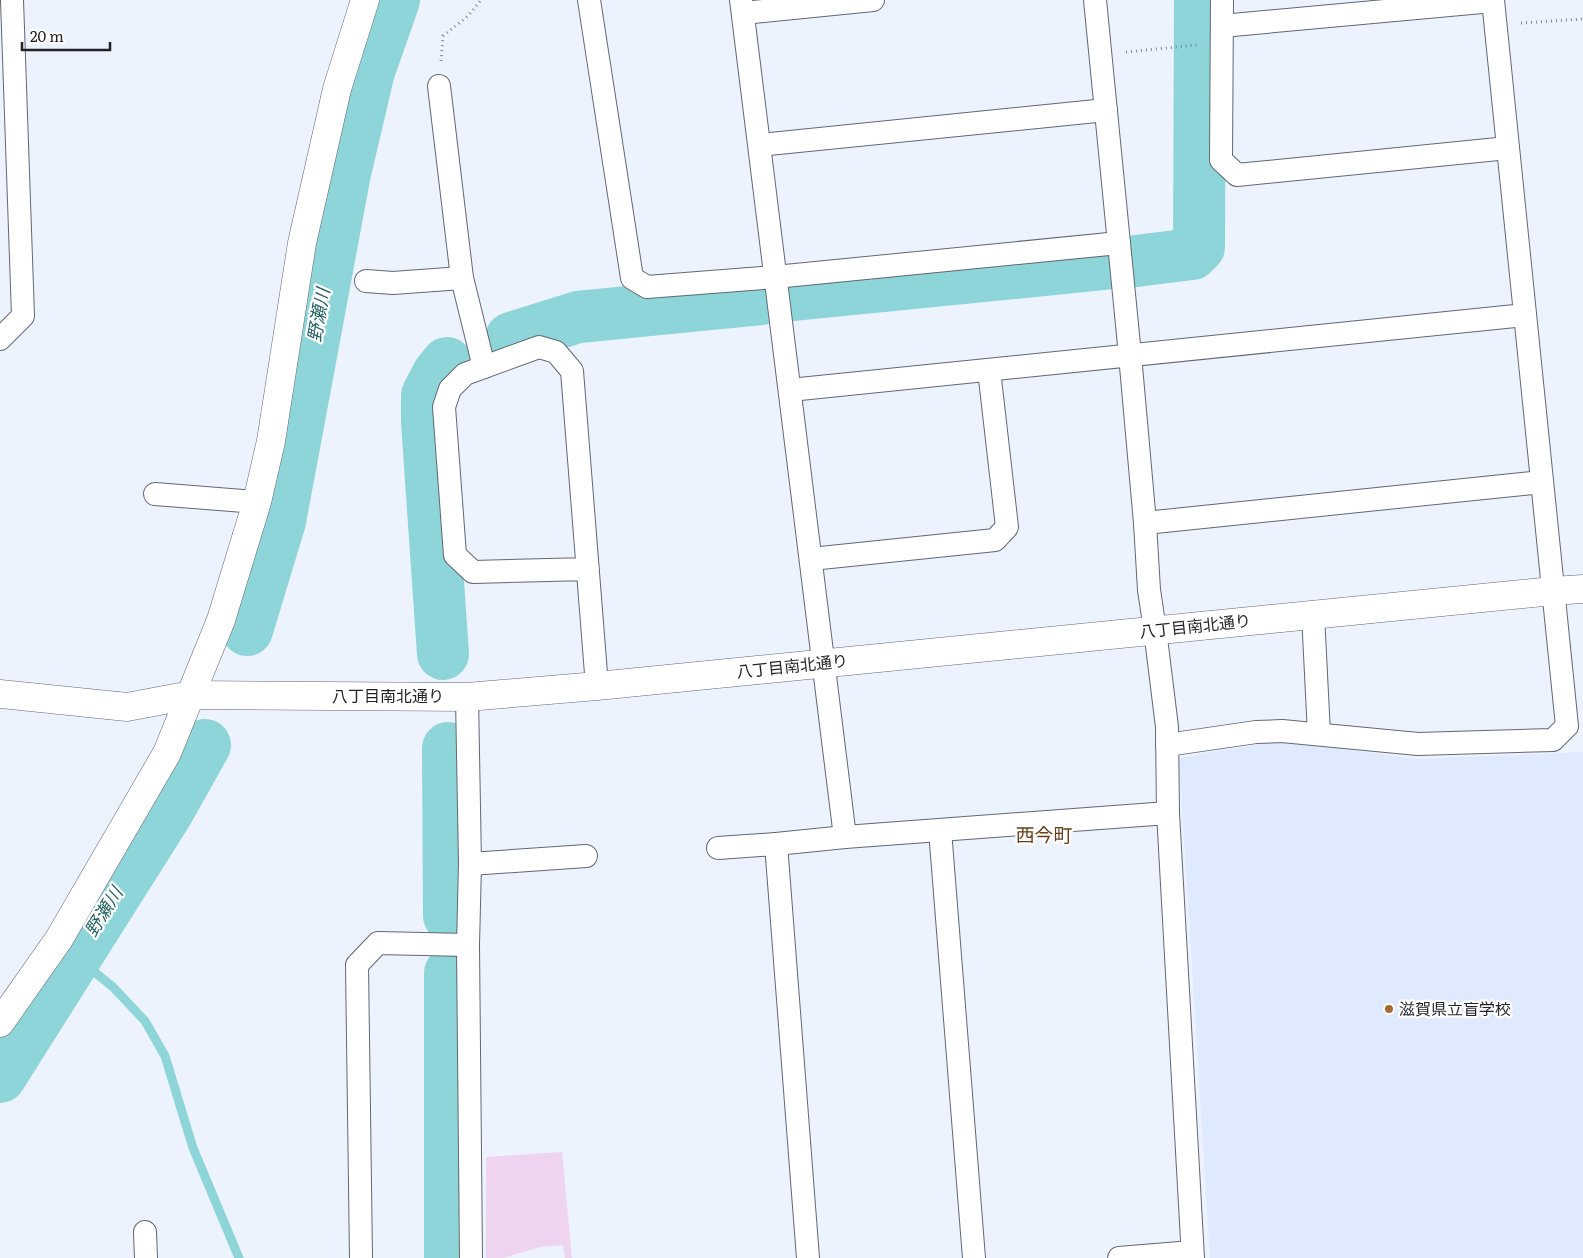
<svg xmlns="http://www.w3.org/2000/svg" width="1583" height="1258" font-family="Literata,'Noto Sans JP',serif">
<rect width="100%" height="100%" fill="#edf3fe"/>
<path fill="#dfeafe" d="M1280 741 1417 759 1583 752V1258H1210L1179 758Z"/>
<path fill="#eed4ee" d="M562 1152 572 1258H565L563 1245 540 1247 503 1258H486V1157Z"/>
<g fill="none" stroke-linecap="round" stroke-linejoin="round">
<path stroke="#8dd5d8" stroke-width="9" d="M76 957 113 987 145 1021 165 1056 193 1148 239 1258"/>
<g stroke="#8dd5d8" stroke-width="52">
<path d="M1136 261 1192 254 1199 247 1200 0"/>
<path d="M794 295 1105 264"/>
<path d="M511 338 578 317 761 299"/>
<path d="M247 630 280 521 345 173 369 71 394 0"/>
<path d="M443 654 427 422V395L438 374 447 363"/>
<path d="M448 748 449 916"/>
<path d="M450 973V1258"/>
<path d="M0 1077 168 811 205 745"/>
</g>
<defs>
<g id="minor">
<path d="M589 0 632 278 647 287 775 277 1119 243"/>
<path d="M741 0 845 837"/>
<path d="M1095 0 1130 355 1145 523 1149 590 1155 630 1167 727 1168 813 1193 1258"/>
<path d="M1222 0 1221 160 1237 175 1508 148"/>
<path d="M743 13 873 0"/>
<path d="M1222 26 1493 1"/>
<path d="M439 86 462 278 484 367"/>
<path d="M760 145 1106 110"/>
<path d="M366 281 393 283 462 278"/>
<path d="M0 339 23 316 12 0"/>
<path d="M790 390 1525 315"/>
<path d="M155 494 257 502"/>
<path d="M1145 523 1542 482"/>
<path d="M811 559 995 540 1007 527 989 370"/>
<path d="M588 569 473 572 455 555 444 407 450 389 465 374 539 347 556 352 572 371 597 686"/>
<path d="M1313 614 1319 734"/>
<path d="M467 697 470 864 468 945 471 1258"/>
<path d="M1167 745 1256 732 1282 731 1418 744 1553 740 1567 726 1493 0"/>
<path d="M940 830 974 1258"/>
<path d="M718 848 776 844"/>
<path d="M470 864 586 856"/>
<path d="M145 1232 146 1258"/>
<path d="M361 1258 357 965 378 943 468 945"/>
<path d="M808 1258 776 844 845 837 1168 813"/>
<path d="M1119 1258 1192 1252"/>
</g>
<g id="tertiary">
<path d="M0 694 127 707 191 695 467 697 597 686 1553 591 1583 589"/>
<path d="M0 1023 59 939 167 753 221 620 257 502 271 441 302 243 337 89 365 0"/>
</g>
</defs>
<use href="#minor" stroke="#616773" stroke-width="24"/>
<use href="#tertiary" stroke="#616773" stroke-width="29"/>
<g stroke="#82868e" stroke-width="3" stroke-dasharray="1 4" stroke-linecap="butt">
<path d="M1521 23 1583 19"/>
<path d="M1126 52 1197 45"/>
<path d="M441 61 443 36 468 16 481 0"/>
</g>
<use href="#minor" stroke="#fff" stroke-width="22"/>
<use href="#tertiary" stroke="#fff" stroke-width="28"/>
</g>
<circle fill="#a96a30" stroke="#fff" stroke-width="2" cx="1389" cy="1009" r="5"/>
<g text-anchor="middle" stroke-width="4.5" stroke-linejoin="round" paint-order="stroke">
<g font-size="16" fill="#1f2226" stroke="#fff">
<text transform="translate(1195 626) rotate(-6)" y="6">八丁目南北通り</text>
<text transform="translate(792 666) rotate(-6)" y="6">八丁目南北通り</text>
<text x="388" y="702">八丁目南北通り</text>
</g>
<g font-size="16" fill="#1f2226" stroke="#fff" text-anchor="start">
<text x="1399" y="1015">滋賀県立盲学校</text>
</g>
<g font-size="18" font-style="italic" fill="#256264" stroke="#fff">
<text transform="translate(319 315) rotate(-80)" y="6">野瀬川</text>
<text transform="translate(104 912) rotate(-58)" y="6">野瀬川</text>
</g>
<g font-size="19" fill="#693e16" stroke="#fff">
<text x="1044" y="842">西今町</text>
</g>
</g>
<path d="M22 42v8h88v-8" fill="none" stroke="#1f2226" stroke-width="2.5"/>
<text x="30" y="42" font-size="15" fill="#1f2226" stroke="#ffffff" stroke-width="4" paint-order="stroke">20 m</text>
</svg>
